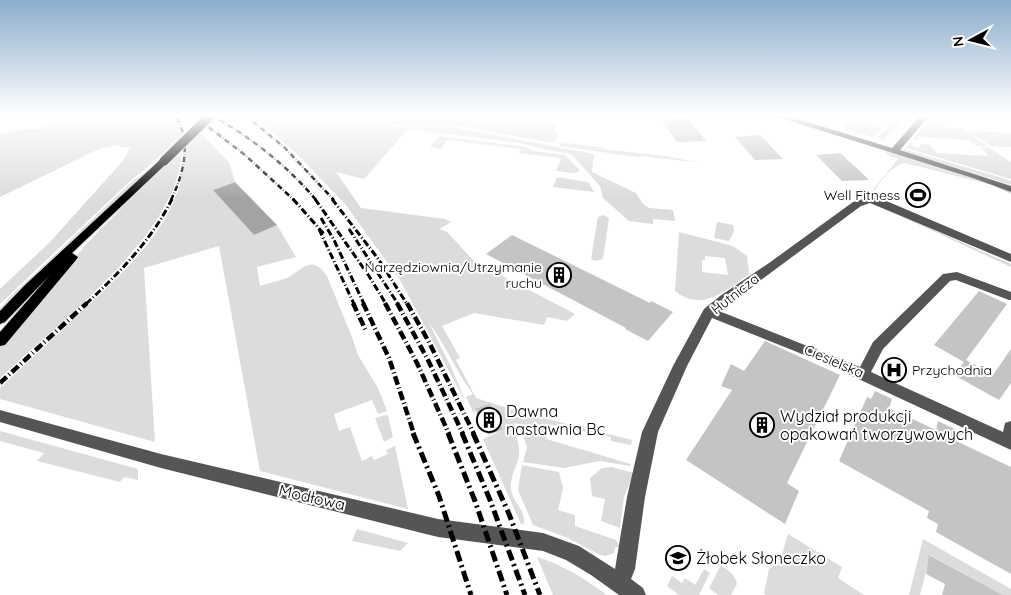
<svg xmlns="http://www.w3.org/2000/svg" width="1011" height="595" font-family="Quicksand,sans-serif">
<rect width="100%" height="100%" fill="#fff"/>
<g fill="#dcdcdc" fill-rule="evenodd">
<path d="M71 115H175L178 121 182 135 146 169 131 180 0 304V289L50 242 121 163 131 147H119V145L99 149 0 197V134L21 129H40Z"/>
<path d="M250 115H357L403 128 446 126 594 154 592 172 636 193 643 204 649 208 673 210 675 221 653 219V224L629 221 620 213 603 198 600 186 571 154 542 149 520 143 408 129 364 179 336 172 361 208 445 219 451 222 439 229 447 232 474 261 575 314 567 321 547 317 544 325 474 313 442 326 460 358 456 360 476 398 523 413 632 440 631 445 611 441V437L551 425 546 439 631 464 630 466 600 461 564 468 523 462 527 447 519 424 515 423 511 432 512 435 516 436C526 462 510 466 511 488 512 502 526 510 524 524H521L483 439 503 430 475 409 474 414 466 397 473 394C456 372 446 345 429 323L452 369 466 403 400 280 345 204 301 158 274 133Z"/>
<path d="M412 115H544L555 125V132L558 136 553 143 453 125 412 127 390 123Z"/>
<path d="M882 115H907L883 140 877 138 892 123 880 119Z"/>
<path d="M851 118 882 127 873 137 841 128Z"/>
<path d="M930 120 942 122 947 128 963 129 987 146H976L969 140 918 137 919 140 913 139Z"/>
<path d="M968 131 1011 133V147L990 146Z"/>
<path d="M199 132 229 162 235 182 213 190 254 235 277 225 296 257 257 267 260 286C268 283 279 281 287 278 302 270 312 253 327 276L352 337 358 355 378 388 387 411 378 414 372 400 334 414 339 431 350 427 362 461 372 456 374 460 388 454 386 450 395 446 408 509 260 471 219 246 144 268 155 442 0 399V388C27 363 54 337 81 312 131 265 185 219 186 144Z"/>
<path d="M439 136 526 147 535 151 565 155 579 169V172L573 173 556 171 561 158 519 153 520 149 447 140 441 149 430 147Z"/>
<path d="M562 142C576 145 590 145 604 148L603 149 665 156 702 163 642 156 637 157 559 146Z"/>
<path d="M910 143H917L912 144 914 147 921 148 919 145 929 144 937 153 989 156 980 147H988L1011 162V179L906 148Z"/>
<path d="M901 148 1006 179 1011 181V185L908 153Z"/>
<path d="M887 151 989 182 1011 191V194L992 185 905 163C891 166 882 180 874 191L875 196 870 194 898 159 885 154Z"/>
<path d="M182 154C180 163 179 172 176 181 154 250 54 328 0 378V345L91 239 166 163Z"/>
<path d="M148 171 0 314V308L11 296 134 180Z"/>
<path d="M557 177 588 182 594 192 553 187Z"/>
<path d="M881 207 1011 264V267Z"/>
<path d="M603 215 609 218 603 259 595 261 591 259 598 217Z"/>
<path d="M717 222 733 225 734 231 729 241 714 238Z"/>
<path d="M679 232 733 246 747 256 749 274C727 290 702 313 675 291ZM705 256 725 258 728 275 702 272V260H705Z"/>
<path d="M386 415 388 416 393 437 384 442 375 418Z"/>
<path d="M0 431 138 469V480L124 477 120 482 37 461 44 453 0 441Z"/>
<path d="M522 465 559 472 563 488 558 510 575 515V526L616 540 619 545V547H615L614 553 606 556 600 555 568 538 533 525 518 490Z"/>
<path d="M612 467 634 473 624 497 620 528 601 521 605 499 592 496 590 478 602 468Z"/>
<path d="M357 529 408 543 400 551 352 541Z"/>
<path d="M788 534 842 567 838 578 864 595H766L764 593 769 569 780 561Z"/>
<path d="M923 539 1011 589V595H1003L930 555 920 595H909Z"/>
<path d="M537 557C563 565 585 579 607 595H553Z"/>
<path d="M721 565C729 571 735 574 737 584L731 595H718L709 588Z"/>
<path d="M704 569 710 573 699 595H679L667 586 672 576 682 583 685 578 695 585Z"/>
</g>
<path fill="#a3a3a3" d="M235 182 277 225 254 235 213 190Z"/>
<g fill="#c4c4c4">
<path d="M687 118 706 141 677 142 661 120Z"/>
<path d="M760 135 783 159 755 160 735 137Z"/>
<path d="M840 153 860 171 869 180 842 181 816 155Z"/>
<path d="M512 235 650 303 651 301 673 312 648 341 625 329 626 328 486 254Z"/>
<path d="M979 291 1007 304 966 360 993 375 1011 349V383L999 400 954 375 964 362 934 345Z"/>
<path d="M765 341 840 375 787 483 799 491 785 524 686 460 732 390 721 386 731 364 744 371Z"/>
<path d="M875 391 892 399 889 408 936 430 938 421 957 430 954 440 1011 467V574L936 532 938 524 927 518 929 511 839 461 867 397 871 399Z"/>
<path d="M490 404 503 430 488 435 475 409Z"/>
<path d="M929 555 1003 595H942L945 584 926 574Z"/>
</g>
<g fill="none" stroke-linecap="round" stroke-linejoin="round">
<defs>
<path id="major" d="M164 158 169 161 167 163 72 253 78 257 76 260 5 345 0 346V332L50 275 5 322 0 324V311L25 285 161 159Z"/>
</defs>
<use href="#major" stroke="#dbdbdb" stroke-width="2"/>
<g fill="#555" fill-rule="evenodd">
<path d="M771 115H785L892 148 921 115H930L900 150 1011 186V192L973 178Z"/>
<path d="M870 197 884 200 1011 254V262L870 203 861 206 719 311 860 367 873 342 943 274 957 272 1011 292V300H1009L956 280 950 281 883 349 871 372 1003 432 1005 423 1011 421V450L822 362 712 318 687 366 658 432 645 497 635 569 631 579 643 588 646 595H619L591 575 566 560 543 551 438 537 161 468 0 422V410L161 454 438 519 543 533 579 546 615 569 627 497 642 432 673 366 704 309 720 296 769 263 853 202Z"/>
</g>
<use href="#major" fill="#000" fill-rule="evenodd"/>
<g stroke="#000" stroke-width="2.5" stroke-dasharray="5.5 2 0.5 2" stroke-linecap="butt">
<path d="M193 115 245 155 294 200"/>
<path d="M211 115C249 136 288 166 316 200"/>
<path d="M245 115 284 147 334 200"/>
<path d="M171 200C184 173 192 142 175 115"/>
</g>
<g stroke="#000" stroke-width="3" stroke-dasharray="7 2.5 1 2.5" stroke-linecap="butt">
<path d="M293 199 324 234"/>
<path d="M315 199 369 276 386 304"/>
<path d="M332 199 379 260 407 304"/>
<path d="M321 218 334 240 364 304"/>
<path d="M319 229 354 304"/>
<path d="M349 229 398 304"/>
<path d="M86 304C119 273 152 240 172 199"/>
</g>
<g stroke="#000" stroke-width="4.5" stroke-dasharray="9 3 1 3" stroke-linecap="butt">
<path d="M353 303 366 331"/>
<path d="M363 303 389 358 414 434"/>
<path d="M385 303 417 363 449 434"/>
<path d="M397 303 428 360 463 434"/>
<path d="M407 303 430 344 474 434"/>
<path d="M0 383 87 303"/>
</g>
<g stroke="#000" stroke-width="5" stroke-dasharray="11 4 2 4" stroke-linecap="butt">
<path d="M413 433 439 496 471 595"/>
<path d="M448 433 475 501 507 595"/>
<path d="M462 433 490 500 525 595"/>
<path d="M473 433 509 514 540 595"/>
</g>
<defs>
<path id="major-bridge" d="M164 161 211 115"/>
</defs>
<use href="#major-bridge" stroke="#dbdbdb" stroke-width="11" stroke-linecap="butt"/>
<use href="#major-bridge" stroke="#000" stroke-width="9"/>
</g>
<linearGradient id="sky" x2="0" y2="1"><stop stop-color="#8cadcc"/><stop offset="0.58" stop-color="#fff"/><stop offset="1" stop-color="#fff" stop-opacity="0"/></linearGradient>
<rect width="1011" height="199" fill="url(#sky)"/>
<defs>
<symbol id="stadium-ring" viewBox="-11 -11 22 22"><circle r="9.5" fill="#fff" stroke="#000" stroke-width="1.5"/><path d="M0-5a6.5 5 0 1 0 0 10a6.5 5 0 1 0 0-10ZM-3.5-1.8h7v3.6h-7Z" fill="#000"/></symbol>
<symbol id="building-ring" viewBox="-11 -11 22 22"><circle r="9.5" fill="#fff" stroke="#000" stroke-width="1.5"/><path d="M-4-6H4V6H1V3H-1V6H-4ZM-2.5-4.3h1.7v1.8h-1.7ZM.8-4.3h1.7v1.8H.8ZM-2.5-1h1.7V.8h-1.7ZM.8-1h1.7V.8H.8Z" fill="#000"/></symbol>
<symbol id="hospital-ring" viewBox="-11 -11 22 22"><circle r="9.5" fill="#fff" stroke="#000" stroke-width="1.5"/><path d="M-5-5h3v3.5h4V-5h3V5h-3V1.5h-4V5h-3Z" fill="#000"/></symbol>
<symbol id="school-ring" viewBox="-11 -11 22 22"><circle r="9.5" fill="#fff" stroke="#000" stroke-width="1.5"/><path d="M0-5L7-2L0 1L-7-2ZM-4 1L0 2.5L4 1V4Q0 6-4 4Z" fill="#000"/></symbol>
</defs>
<g fill-rule="evenodd">
<use href="#stadium-ring" x="904" y="181" width="28" height="28"/>
<use href="#building-ring" x="545" y="261" width="28" height="28"/>
<use href="#hospital-ring" x="880" y="356" width="28" height="28"/>
<use href="#building-ring" x="475" y="406" width="28" height="28"/>
<use href="#building-ring" x="748" y="411" width="28" height="28"/>
<use href="#school-ring" x="664" y="544" width="28" height="28"/>
</g>
<g text-anchor="middle" stroke-width="4" stroke-linejoin="round" paint-order="stroke">
<g font-size="14" fill="#000" stroke="#fff" text-anchor="end">
<text x="900" y="200">Well Fitness</text>
<text x="542" y="272">Narzędziownia/Utrzymanie<tspan x="542" dy="16">ruchu</tspan></text>
<text x="912" y="375" text-anchor="start">Przychodnia</text>
</g>
<g font-size="14" fill="#000" stroke="#fff">
<text transform="translate(735 294) rotate(-38)" y="5">Hutnicza</text>
<text transform="translate(834 361) rotate(23)" y="5">Ciesielska</text>
</g>
<g font-size="16" fill="#000" stroke="#fff" text-anchor="start">
<text x="506" y="417">Dawna<tspan x="506" dy="18">nastawnia Bc</tspan></text>
<text x="780" y="422">Wydział produkcji<tspan x="780" dy="18">opakowań tworzywowych</tspan></text>
<text x="696" y="564">Żłobek Słoneczko</text>
</g>
<g font-size="16" fill="#000" stroke="#fff">
<text transform="translate(312 497) rotate(13)" y="6">Modłowa</text>
</g>
</g>
<g transform="translate(971 40) rotate(263)" stroke="#ffffff" stroke-width="4" paint-order="stroke">
<path d="M0-4L9 19L0 12L-9 19Z" fill="#000000"/>
<text y="-8" font-size="14" font-weight="bold" text-anchor="middle" fill="#000000">N</text>
</g>
</svg>
